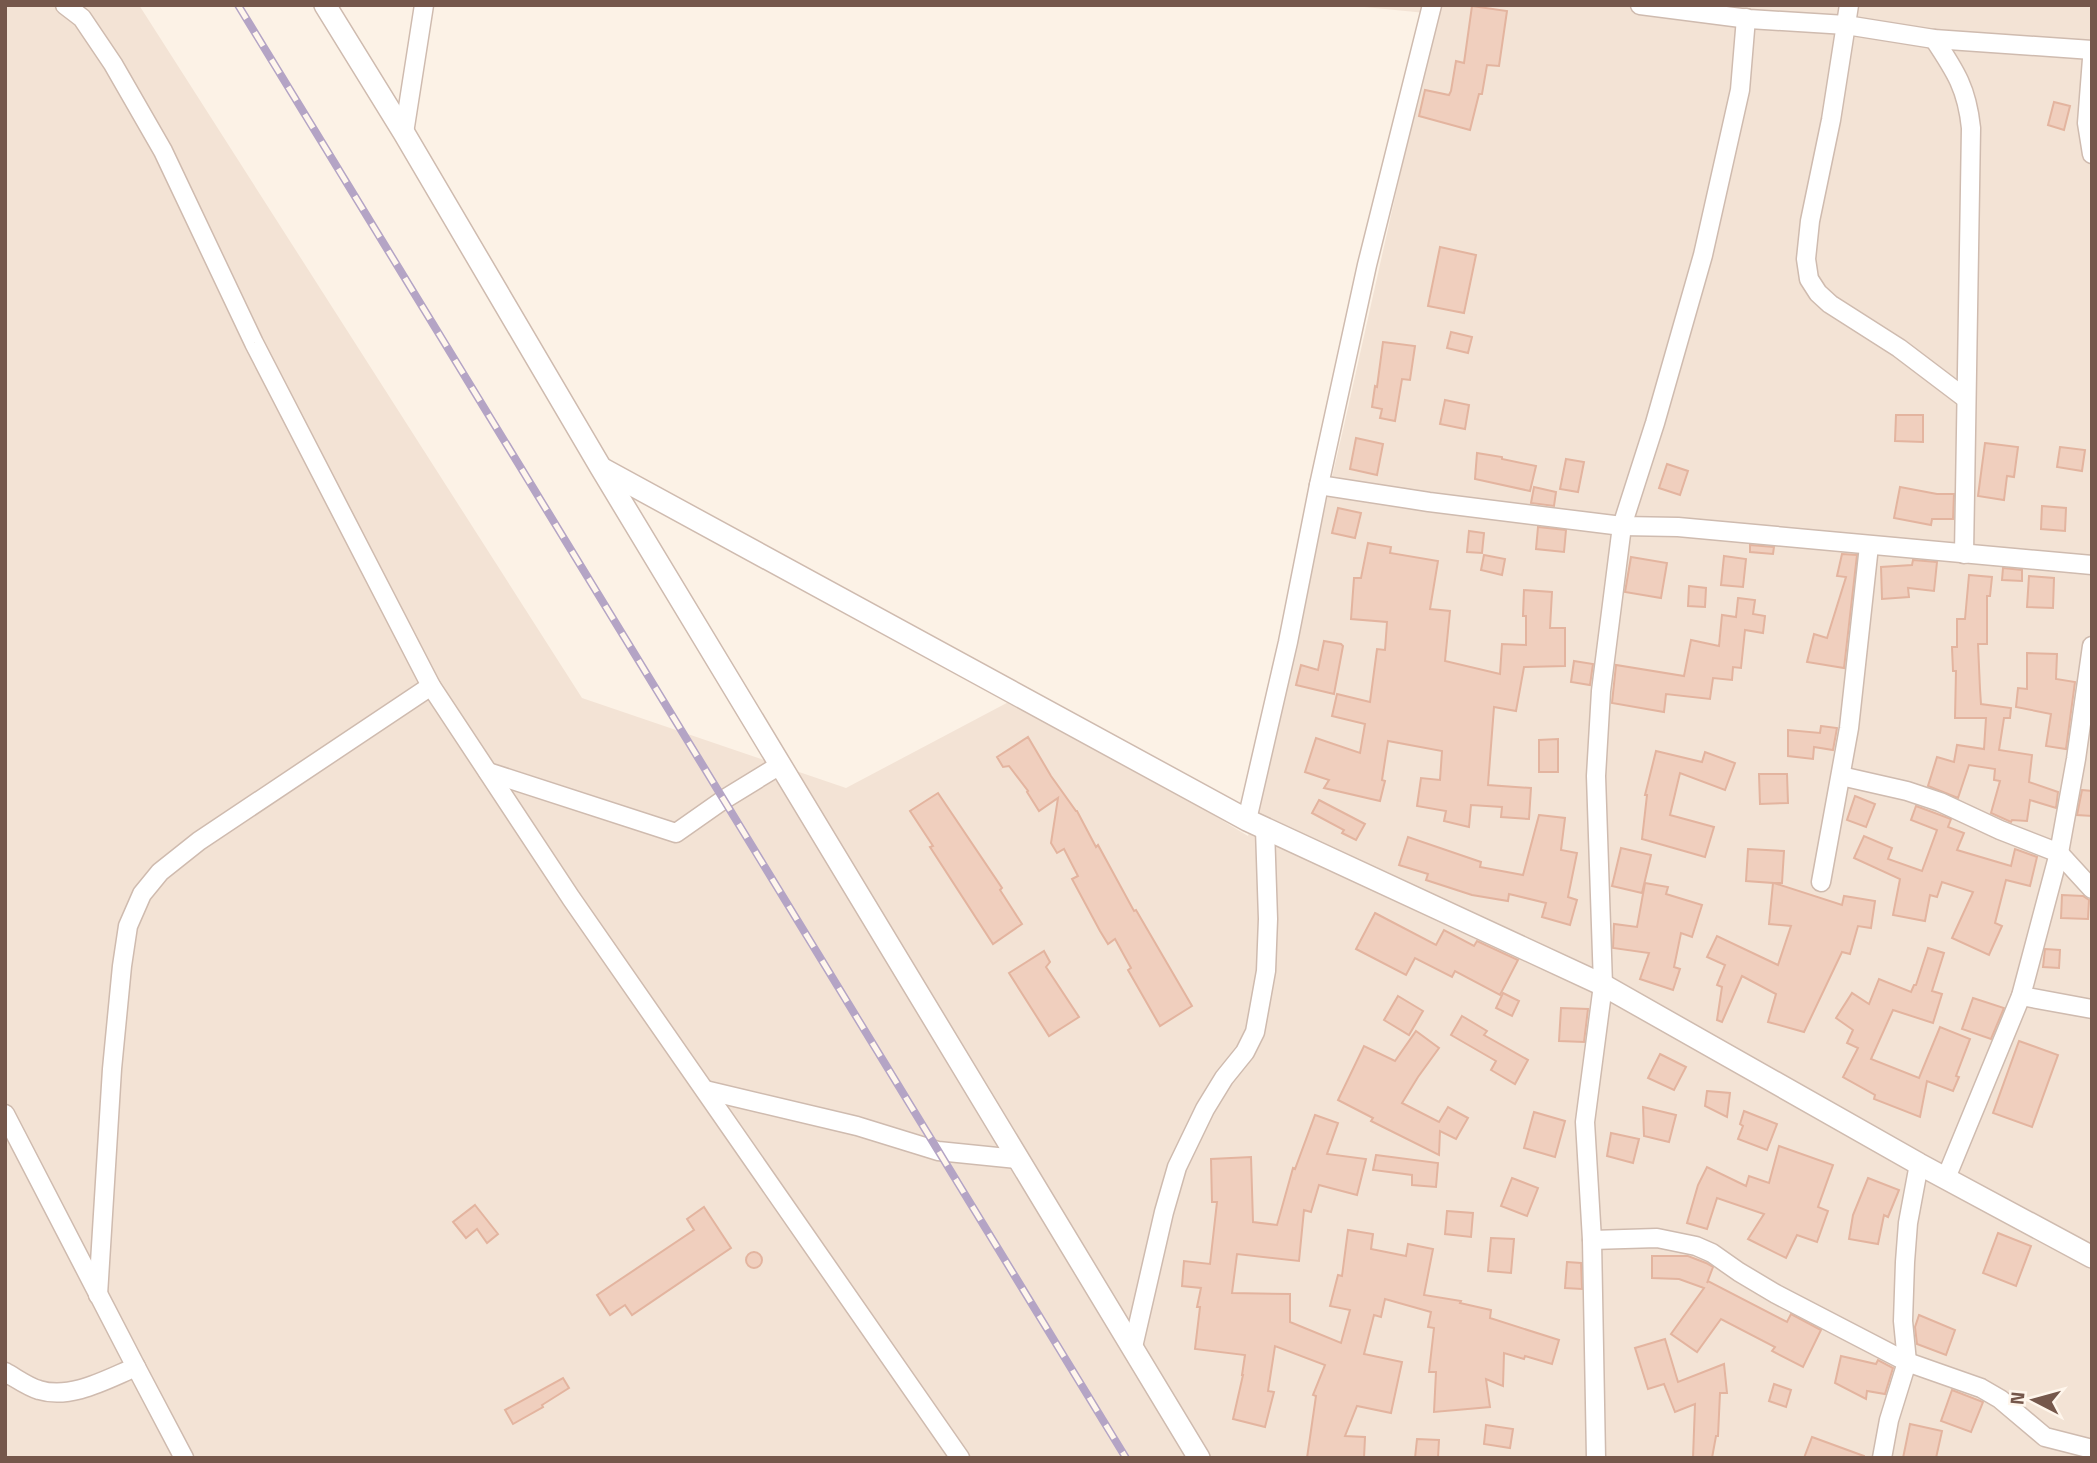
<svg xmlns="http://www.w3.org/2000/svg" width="2097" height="1463" font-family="'Titillium Web',sans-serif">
<rect width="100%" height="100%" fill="#fcf2e6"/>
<path fill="#f3e3d5" d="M5 5H139L582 698 846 788 1018 697 1248 836 1343 430 1436 14 1344 5H2092V1458H5Z"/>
<g fill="#f0cfbe" stroke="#e3b49f" stroke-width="2">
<path d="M1472 6 1507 11 1499 66 1487 65 1482 94H1479L1470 130 1419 116 1425 90 1449 95 1451 91 1456 61 1464 63Z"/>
<path d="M2054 102 2070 106 2064 130 2048 125Z"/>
<path d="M1440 247 1476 255 1464 313 1428 306Z"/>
<path d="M1451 332 1472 337 1468 353 1447 348Z"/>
<path d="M1383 342 1415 346 1410 380 1402 379 1395 421 1380 418 1382 409 1372 407 1375 386 1377 387Z"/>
<path d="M1445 400 1469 405 1465 429 1440 424Z"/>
<path d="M1896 415H1923V442L1895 441Z"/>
<path d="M1356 438 1383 444 1377 475 1350 469Z"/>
<path d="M1985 443 2018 447 2014 477 2007 476 2004 500 1978 496Z"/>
<path d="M2060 447 2085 450 2082 471 2057 467Z"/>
<path d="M1477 453 1502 457V459L1536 466 1530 491 1475 479Z"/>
<path d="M1566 459 1584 462 1578 492 1560 489Z"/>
<path d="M1667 464 1688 471 1680 495 1659 488Z"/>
<path d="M1534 487 1556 492 1554 506 1531 503Z"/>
<path d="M1900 487 1937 494H1954L1953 519H1932L1931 525 1894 518Z"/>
<path d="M2042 506 2066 508 2065 531 2041 529Z"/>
<path d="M1338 508 1361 513 1355 538 1332 533Z"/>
<path d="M1538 527 1566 530 1564 552 1536 549Z"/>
<path d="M1469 531 1484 533 1482 553 1467 552Z"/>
<path d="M1368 543 1391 547 1390 553 1438 561 1430 609 1450 611 1445 661 1500 674 1502 644 1526 645V616H1523L1524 590 1552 592 1550 628H1565V666L1524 667 1516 711 1494 707 1488 785 1531 788 1529 819 1501 817 1502 807 1471 805 1469 827 1444 821 1446 811 1417 806 1421 778 1440 780 1442 751 1388 741 1382 780 1385 781 1380 801 1324 788 1329 780 1305 772 1316 738 1360 753 1365 724 1332 716 1337 694 1370 702 1377 649 1385 650 1387 622 1351 619 1354 578H1361Z"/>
<path d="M1750 545 1774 547 1773 554 1750 552Z"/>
<path d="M1842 554 1857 555 1844 668 1807 662 1814 634 1827 638 1846 577 1837 576Z"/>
<path d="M1484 555 1505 559 1502 575 1481 570Z"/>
<path d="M1724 556 1746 559 1743 587 1721 585Z"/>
<path d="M1631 557 1667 563 1661 598 1625 592Z"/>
<path d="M1913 560 1937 562 1934 591 1908 588 1909 597 1882 599 1881 567 1912 565Z"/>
<path d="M2003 568 2022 570V581L2002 580Z"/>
<path d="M1969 575 1992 577 1990 596H1987V644H1978L1980 689 1981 704 2011 708 2010 718H2004L1999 750 2032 755 2029 782 2058 792 2056 808 2030 800 2027 821 2012 820 2011 822 1991 813 2000 781 1994 780 1995 769 1969 765 1958 798 1928 786 1937 757 1954 762 1957 745 1984 749 1986 718H1955L1956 671H1953L1952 647H1957V619H1965Z"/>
<path d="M2029 576 2054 578 2053 608 2027 607Z"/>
<path d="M1689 586 1706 588 1705 607 1688 606Z"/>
<path d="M1738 598 1755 600 1753 614 1765 616 1763 633 1745 630 1741 668 1733 667 1732 680 1713 678 1710 699 1666 694 1664 712 1612 703 1616 665 1684 676 1691 640 1719 646 1722 615 1736 617Z"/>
<path d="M1324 641 1341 644 1343 646 1334 694 1296 685 1301 665 1318 670Z"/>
<path d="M2027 653 2057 654 2056 679 2075 682 2066 749 2046 746 2051 714 2016 707 2018 688 2027 689Z"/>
<path d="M1574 661 1593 664 1590 685 1571 682Z"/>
<path d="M1821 726 1837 728 1833 750 1814 747 1813 759 1788 756V730L1820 733Z"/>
<path d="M1028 737 1051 776 1076 811H1077L1096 847 1098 845 1134 911 1136 910 1192 1006 1160 1026 1128 970 1131 968 1115 939 1108 944 1100 931 1072 879 1078 876 1064 849 1057 853 1051 843 1058 798 1039 811 1027 792 1028 791 1009 766 1003 767 997 757Z"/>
<path d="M1558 739V772H1539V740Z"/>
<path d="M1656 751 1702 762 1705 752 1735 763 1725 790 1680 773 1670 815 1714 827 1705 857 1642 839 1647 795H1645Z"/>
<path d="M1759 774H1787L1788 803 1760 804Z"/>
<path d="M2082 790 2092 791V816L2077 815Z"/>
<path d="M938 793 1002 888 1000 890 1022 924 993 944 930 847 933 846 910 811Z"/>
<path d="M1855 796 1875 804 1866 827 1847 820Z"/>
<path d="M1319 800 1365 824 1356 840 1342 833 1344 830 1312 813Z"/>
<path d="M1916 806 1951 819 1948 827 1964 833 1957 850 2011 866 2015 849 2037 857 2030 886 2006 880 1995 923 2002 926 1989 955 1952 938 1973 892 1942 882 1937 897 1930 895 1925 921 1893 915 1900 879 1854 858 1864 836 1892 848 1888 859 1922 871 1937 830 1911 820Z"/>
<path d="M1539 815 1565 818 1561 850 1577 853 1568 897 1577 900 1570 925 1542 917 1546 903 1509 894 1508 901 1472 895 1426 880 1428 874 1399 865 1408 837 1481 862 1480 867 1523 875Z"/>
<path d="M1621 848 1651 855 1642 893 1612 886Z"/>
<path d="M1748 849 1784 851 1782 883H1774L1842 905 1844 896 1875 901 1871 928 1858 926 1850 954 1842 952 1804 1032 1768 1022 1776 994 1742 976 1722 1022 1717 1020 1722 987 1717 985 1725 965 1707 957 1717 936 1778 965 1791 926 1769 924 1773 883 1746 881Z"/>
<path d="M1645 883 1668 887 1666 894 1702 905 1692 937 1681 933 1674 967 1680 969 1673 990 1640 979 1649 953 1613 948 1614 924 1637 927Z"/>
<path d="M2062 895 2083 896 2089 900 2088 919 2061 918Z"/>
<path d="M1375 913 1436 945 1444 930 1474 946 1477 941 1518 960 1500 995 1455 971 1452 977 1415 958 1406 975 1356 949Z"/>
<path d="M1928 948 1944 953 1932 991 1942 994 1933 1023 1893 1010 1871 1059 1919 1078 1940 1027 1970 1039 1956 1076 1959 1077 1953 1091 1927 1081 1920 1117 1874 1099 1875 1095 1843 1077 1858 1048 1847 1043 1853 1030 1836 1018 1852 993 1869 1004 1879 979 1911 992 1914 985H1916Z"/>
<path d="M2045 949 2060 950 2059 968 2043 967Z"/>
<path d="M1044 951 1050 962 1046 967 1079 1017 1049 1036 1009 973Z"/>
<path d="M1503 993 1519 1001 1512 1016 1496 1008Z"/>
<path d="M1398 996 1423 1011 1409 1035 1384 1020Z"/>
<path d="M1973 998 2004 1008 1991 1039 1962 1029Z"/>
<path d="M1561 1008 1588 1009 1584 1042 1559 1041Z"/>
<path d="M1462 1016 1487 1031 1484 1035 1528 1060 1515 1084 1491 1070 1496 1061 1451 1035Z"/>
<path d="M1416 1031 1439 1048 1418 1077 1402 1103 1439 1122 1448 1107 1468 1118 1456 1139 1440 1131 1439 1155 1371 1121 1373 1118 1338 1100 1364 1046 1395 1061Z"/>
<path d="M2019 1041 2058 1055 2032 1127 1993 1113Z"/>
<path d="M1660 1054 1686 1067 1674 1090 1648 1078Z"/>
<path d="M1707 1091 1730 1093 1727 1117 1705 1106Z"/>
<path d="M1643 1107 1676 1115 1669 1142 1644 1136Z"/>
<path d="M1744 1111 1777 1124 1767 1150 1738 1139 1743 1126 1740 1124Z"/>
<path d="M1534 1112 1565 1121 1555 1157 1524 1148Z"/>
<path d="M1315 1115 1338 1123 1327 1154 1366 1159 1357 1195 1319 1185 1311 1212 1304 1210 1299 1261 1237 1254 1232 1293 1290 1294V1322L1341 1343 1350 1310 1330 1306 1338 1275 1342 1276 1348 1230 1373 1234 1371 1249 1406 1256 1408 1244 1433 1249 1424 1295 1461 1301 1460 1303 1491 1310 1490 1318 1559 1340 1552 1364 1525 1356 1524 1359 1504 1353 1503 1386 1486 1379 1490 1407 1434 1412 1436 1372H1429L1434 1328 1428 1327 1431 1312 1385 1299 1381 1317 1374 1315 1364 1354 1402 1362 1391 1413 1357 1406 1345 1436 1365 1437 1364 1458H1307L1316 1396 1313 1395 1325 1365 1275 1346 1268 1391 1274 1392 1265 1427 1233 1419 1243 1375H1242L1245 1355 1195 1349 1200 1307H1197L1201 1288 1182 1286 1184 1261 1210 1264 1217 1202H1212L1211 1159 1251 1157 1253 1222 1277 1225 1293 1168 1295 1169Z"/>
<path d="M1611 1133 1639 1139 1633 1163 1607 1156Z"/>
<path d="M1779 1146 1833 1165 1818 1207 1828 1211 1817 1242 1797 1235 1786 1258 1748 1239 1764 1214 1717 1198 1707 1229 1687 1223 1698 1185 1707 1167 1746 1186 1749 1176 1769 1183Z"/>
<path d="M1376 1155 1438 1163 1436 1187 1412 1185V1175L1373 1170Z"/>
<path d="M1512 1178 1538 1188 1527 1216 1501 1206Z"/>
<path d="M1868 1178 1899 1190 1888 1217 1884 1215 1878 1244 1849 1239 1853 1215Z"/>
<path d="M475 1205 498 1234 487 1243 477 1229 466 1238 453 1222Z"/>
<path d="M704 1207 731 1248 632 1315 625 1305 610 1315 597 1295 694 1230 687 1219Z"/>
<path d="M1447 1211 1473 1213 1471 1237 1445 1234Z"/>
<path d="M1998 1233 2031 1246 2016 1286 1983 1273Z"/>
<path d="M1491 1238 1514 1239 1511 1273 1488 1271Z"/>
<circle cx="754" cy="1260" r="8"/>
<path d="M1652 1256H1688L1706 1263 1713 1267 1707 1283 1708 1281 1787 1322 1791 1314 1821 1330 1803 1367 1772 1351 1775 1347 1721 1319 1697 1352 1671 1334 1704 1288 1679 1279 1652 1278Z"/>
<path d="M1567 1262 1581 1263 1582 1289 1565 1288Z"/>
<path d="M1919 1315 1955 1330 1946 1355 1917 1344 1915 1327Z"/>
<path d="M1665 1339 1678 1382 1724 1364 1727 1393H1720L1718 1436H1716L1712 1458H1693L1695 1404 1675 1412 1664 1384 1648 1389 1635 1348Z"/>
<path d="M1841 1356 1876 1364 1878 1360 1893 1368 1885 1394 1867 1391 1866 1399 1835 1383Z"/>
<path d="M563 1378 569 1388 542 1405 543 1407 513 1424 505 1410Z"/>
<path d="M1774 1384 1791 1390 1786 1407 1769 1401Z"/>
<path d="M1952 1390 1983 1402 1971 1432 1941 1421Z"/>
<path d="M1910 1424 1942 1431 1936 1458H1903Z"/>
<path d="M1486 1425 1513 1429 1510 1448 1484 1444Z"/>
<path d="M1812 1437 1864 1456V1458H1804Z"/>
<path d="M1417 1439 1439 1440 1438 1458H1415Z"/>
</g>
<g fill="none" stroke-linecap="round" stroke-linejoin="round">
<defs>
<g id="minor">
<path d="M65 5 82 18 113 64 163 151 254 343 431 686 571 898 960 1458"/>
<path d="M1640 5 1749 19 1846 25 1934 39 2092 50"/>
<path d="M1849 5 1831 120 1810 221 1806 259 1809 279 1818 293 1830 304 1899 348 1965 398"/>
<path d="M1934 39C1956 72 1967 89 1971 128L1964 554"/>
<path d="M2092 59 2087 123 2092 154"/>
<path d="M404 133 424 5"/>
<path d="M1319 485 1429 502 1622 526 1678 527 2092 565"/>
<path d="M488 772 676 833 723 800 780 765"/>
<path d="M1841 776 1907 791 1940 802 2000 830 2059 853 2092 889"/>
<path d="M1247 820 1288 642 1319 485 1367 265 1432 5"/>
<path d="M1821 882 1849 728 1869 546"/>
<path d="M2021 996 2092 1009"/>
<path d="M705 1090 857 1126 938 1151 1017 1159"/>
<path d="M5 1114 136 1367 184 1458"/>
<path d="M1946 1178 2021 996 2059 853 2076 759 2092 646"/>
<path d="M1592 1240 1657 1238 1696 1246 1712 1253 1739 1272 1776 1294 1907 1362 1981 1388 2000 1399 2045 1437 2092 1449"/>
<path d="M98 1295 112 1069 122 966 128 926 142 894 160 872 199 841 431 686"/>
<path d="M1133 1347 1164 1212 1177 1167 1205 1109 1224 1078 1245 1052 1255 1032 1266 971 1268 919 1265 829"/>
<path d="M5 1372C16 1378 28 1387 39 1390 71 1400 107 1379 136 1367"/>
<path d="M1596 1458 1592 1240 1585 1122 1603 985 1596 776 1601 691 1622 526 1655 423 1703 255 1740 90 1746 18"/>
<path d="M1882 1458 1889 1420 1907 1362 1903 1321 1905 1262 1908 1223 1919 1164"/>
</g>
<g id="tertiary">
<path d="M325 5 404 133 601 468 1199 1458"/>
<path d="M603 469 1247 820 1603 985 1919 1164 2092 1257"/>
</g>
</defs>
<use href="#minor" stroke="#cfbbaf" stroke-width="21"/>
<use href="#tertiary" stroke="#cfbbaf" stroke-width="24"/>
<use href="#minor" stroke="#fff" stroke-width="18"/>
<use href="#tertiary" stroke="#fff" stroke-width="21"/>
<defs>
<path id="rail" d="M238 5 1126 1458"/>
</defs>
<use href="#rail" stroke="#b4a4c5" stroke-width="8"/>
<use href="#rail" stroke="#fff6ec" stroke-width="5" stroke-dasharray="16" stroke-linecap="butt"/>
</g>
<rect width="2097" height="1463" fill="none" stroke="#75574b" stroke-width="14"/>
<g transform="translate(2034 1400) rotate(276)" stroke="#fff6ec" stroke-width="5" paint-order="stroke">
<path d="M0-5L12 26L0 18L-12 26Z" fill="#75574b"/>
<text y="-10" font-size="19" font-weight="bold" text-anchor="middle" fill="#75574b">N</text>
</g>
</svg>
